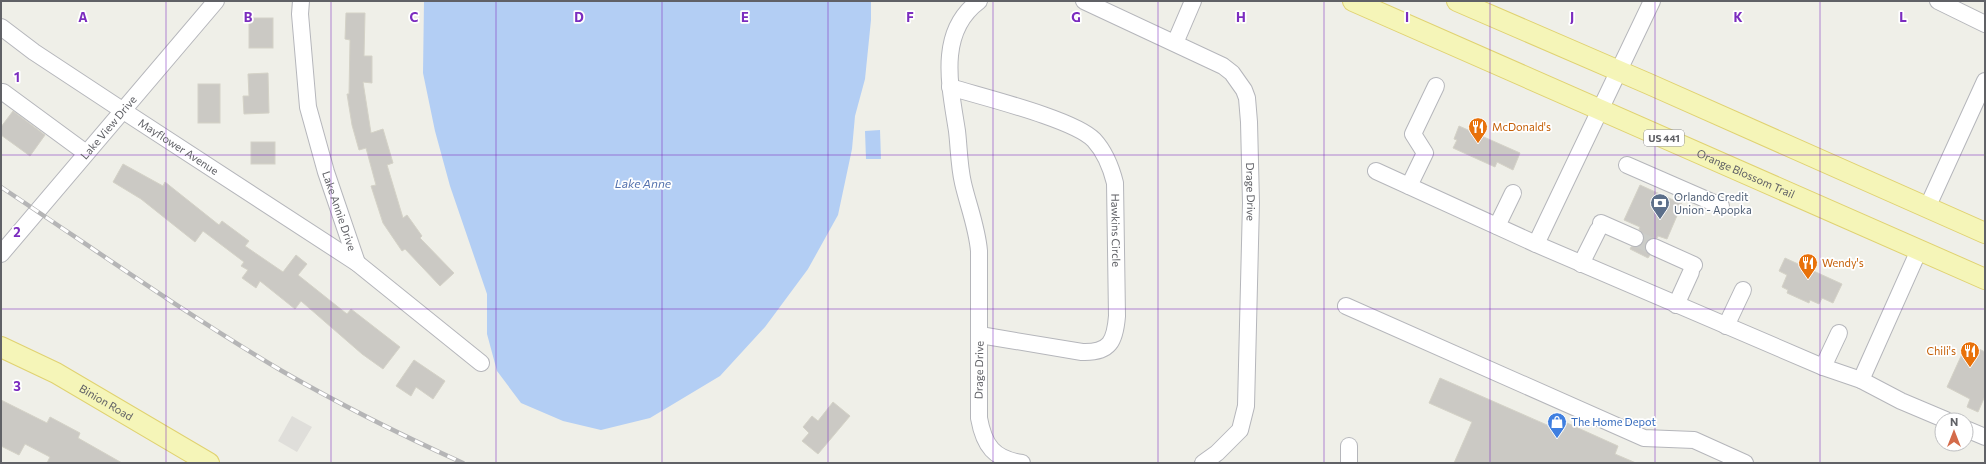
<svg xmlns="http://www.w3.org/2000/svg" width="1986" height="464" font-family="Commissioner,sans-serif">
<rect width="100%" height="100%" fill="#efefe8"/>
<path fill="#dfdeda" d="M292 416 312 427 297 452 278 441Z"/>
<g fill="#b3cef4">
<path d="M424 1H871V20L865 79 855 116 852 149 838 215 808 269 765 327 720 376 650 418 601 430 563 421 521 403 497 371 487 334V294L450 186 435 131 423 73Z"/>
<path d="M880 130 881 159H866L865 131Z"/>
</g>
<g fill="#cbc9c4" stroke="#d4d2c7">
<path d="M346 13H365L364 56H372V83L363 82 371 133 383 129 393 163 387 165 403 218 407 215 422 236 420 238 454 273 440 286 405 249 402 251 383 223 371 186 376 185 366 148 359 150 352 125 347 94H349L350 40 345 39Z"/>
<rect x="249" y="18" width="24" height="30"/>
<path d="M268 73 269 113 244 114 243 96H249L248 74Z"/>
<rect x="198" y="84" width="22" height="39"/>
<path d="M13 111 45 135 30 156 1 135V127Z"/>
<path d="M1459 126 1520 153 1513 170 1497 162 1495 167 1453 148 1457 140 1454 139Z"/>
<rect x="251" y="142" width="24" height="22"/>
<path d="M123 164 163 186 165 182 219 225 222 221 249 241 245 246 283 272 296 255 307 264 298 275 347 314 351 309 400 347 383 369 362 354 301 301 295 309 260 281 256 288 242 278 248 270 241 266 244 262 203 231 195 242 141 199 113 182Z"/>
<path d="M1640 185 1682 204 1667 239 1658 236 1657 238 1649 239 1646 243 1645 248 1650 255 1648 258 1630 249 1631 247 1641 245 1644 237 1639 229 1640 227 1624 220Z"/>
<path d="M1785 258 1842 284 1833 303 1822 298 1819 304 1810 300 1809 303 1787 293 1788 290 1782 287 1787 275 1779 271Z"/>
<path d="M1967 343 1985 352V396L1978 412 1967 407 1970 399 1947 387Z"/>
<path d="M414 360 445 381 433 399 416 387 411 396 396 386Z"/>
<path d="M1440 378 1563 432 1567 423 1618 446 1615 454 1636 463H1454L1472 422 1429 403Z"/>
<path d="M1 400 47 423 50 417 80 433 78 438 122 463H47L50 457 25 444 19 455 1 446Z"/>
<path d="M833 402 850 416 818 454 802 441 809 433 803 427 812 416 818 421Z"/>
</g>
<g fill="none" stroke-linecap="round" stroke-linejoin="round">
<path stroke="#cbccc8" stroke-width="16" stroke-dasharray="16 8" stroke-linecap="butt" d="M1635 238 1654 247"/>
<defs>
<g id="minor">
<path id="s1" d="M301 1 300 14 308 107 326 172 357 263"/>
<path d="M979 1C937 32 950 86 957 131 959 148 959 166 963 183 968 205 977 227 979 251V418C984 446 994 459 1022 463"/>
<path id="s2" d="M1084 1 1223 66 1232 73 1244 90 1247 98 1249 122 1251 203 1246 406 1240 430 1217 453 1203 463"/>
<path d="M1938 1 1985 24"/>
<path id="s3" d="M1 27 34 52 122 110 357 263 481 363"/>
<path d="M1175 43 1193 1"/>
<path id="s4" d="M950 87C982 97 1074 119 1094 140 1105 152 1111 167 1115 183L1117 316C1115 341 1110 353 1082 352L980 335"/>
<path d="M3 92 86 153"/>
<path d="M1627 165 1721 206"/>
<path d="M1376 171 1536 244 1823 367 1861 380 1901 401 1946 420"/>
<path d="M1409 186 1425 153 1413 134 1436 86"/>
<path d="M1927 208 1985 81"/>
<path d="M1601 223 1635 238"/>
<path d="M1497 226 1513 193"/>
<path d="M1536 244 1652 1"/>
<path d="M1654 247 1694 265"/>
<path id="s5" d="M1 254 216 1"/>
<path d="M1581 264 1598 230"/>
<path d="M1676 305 1691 272"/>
<path d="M1346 306 1644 438 1694 440 1745 463"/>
<path d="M1726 326 1743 290"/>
<path d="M1823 367 1839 333"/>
<path d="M1861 380 1919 250"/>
<path d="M1966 429 1985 437"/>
<path d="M1349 446V463"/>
</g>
<g id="major">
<path id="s6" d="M1353 1 1985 279"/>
<path d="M1457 1 1649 84 1985 233"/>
<path id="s7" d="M1 347 56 373 209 463"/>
</g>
</defs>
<use href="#minor" stroke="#b5b6bb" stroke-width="18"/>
<use href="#major" stroke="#e0d271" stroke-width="22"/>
<use href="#minor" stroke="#fff" stroke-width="16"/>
<use href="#major" stroke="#f5f5b8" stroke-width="20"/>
<defs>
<path id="rail" d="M1 187C94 249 186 314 282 371 341 405 401 435 463 463"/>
</defs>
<use href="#rail" stroke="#b5b5b6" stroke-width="4.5"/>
<use href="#rail" stroke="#fff" stroke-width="3" stroke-dasharray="9" stroke-linecap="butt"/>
</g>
<path fill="none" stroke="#7b2cbf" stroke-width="1" stroke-opacity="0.55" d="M166 1V463M331 1V463M496 1V463M662 1V463M828 1V463M993 1V463M1158 1V463M1324 1V463M1490 1V463M1655 1V463M1820 1V463M1 155H1985M1 309H1985"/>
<defs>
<symbol id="restaurant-pin" viewBox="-11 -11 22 30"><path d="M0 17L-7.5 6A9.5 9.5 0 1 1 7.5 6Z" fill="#e8710a" stroke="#fff"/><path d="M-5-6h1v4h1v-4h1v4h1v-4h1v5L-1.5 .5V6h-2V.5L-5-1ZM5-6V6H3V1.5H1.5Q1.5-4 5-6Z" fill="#fff"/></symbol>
<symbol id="bank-pin" viewBox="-11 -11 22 30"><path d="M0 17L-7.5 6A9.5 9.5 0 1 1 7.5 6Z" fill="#5c6f8a" stroke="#fff"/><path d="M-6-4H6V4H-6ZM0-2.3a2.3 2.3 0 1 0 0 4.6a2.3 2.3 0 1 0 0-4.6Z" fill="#fff"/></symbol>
<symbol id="shop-pin" viewBox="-11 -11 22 30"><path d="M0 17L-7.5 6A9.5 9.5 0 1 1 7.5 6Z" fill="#3f7fe0" stroke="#fff"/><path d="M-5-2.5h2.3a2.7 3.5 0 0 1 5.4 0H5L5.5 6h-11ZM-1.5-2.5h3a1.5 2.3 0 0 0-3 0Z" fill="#fff"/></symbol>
</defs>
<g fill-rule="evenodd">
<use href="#restaurant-pin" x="1467" y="116" width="22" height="30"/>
<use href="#bank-pin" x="1649" y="192" width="22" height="30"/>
<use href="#restaurant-pin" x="1797" y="252" width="22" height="30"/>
<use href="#restaurant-pin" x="1959" y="340" width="22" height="30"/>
<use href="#shop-pin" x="1546" y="411" width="22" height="30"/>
</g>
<g text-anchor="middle" stroke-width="3.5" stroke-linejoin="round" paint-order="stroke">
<rect fill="#fff" stroke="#909094" stroke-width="1" x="1644" y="130" width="40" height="16" rx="3"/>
<g font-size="10" font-weight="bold" fill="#606166">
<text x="1664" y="142">US 441</text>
</g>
<g font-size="11" fill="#606166" stroke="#fff">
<text dy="4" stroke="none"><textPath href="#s5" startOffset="166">Lake View Drive</textPath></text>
<text dy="4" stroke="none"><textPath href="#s3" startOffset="214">Mayflower Avenue</textPath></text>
<text dy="4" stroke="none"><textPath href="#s6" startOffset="429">Orange Blossom Trail</textPath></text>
<text dy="4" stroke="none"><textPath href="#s2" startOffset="288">Drage Drive</textPath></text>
<text dy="4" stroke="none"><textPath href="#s1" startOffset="215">Lake Annie Drive</textPath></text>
<text dy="4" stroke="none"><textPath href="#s4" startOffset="250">Hawkins Circle</textPath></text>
<text transform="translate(979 370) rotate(-89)" y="4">Drage Drive</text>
<text dy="4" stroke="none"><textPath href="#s7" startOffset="119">Binion Road</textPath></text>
</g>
<g font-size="11" fill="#c56008" stroke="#fff" text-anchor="start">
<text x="1492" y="131">McDonald's</text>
<text x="1822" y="267">Wendy's</text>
<text x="1956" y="355" text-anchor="end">Chili's</text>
</g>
<g font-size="11" fill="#4e5e75" stroke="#fff" text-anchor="start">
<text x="1674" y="201">Orlando Credit<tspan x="1674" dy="13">Union - Apopka</tspan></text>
</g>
<g font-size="11" fill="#366cbe" stroke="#fff" text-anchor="start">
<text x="1571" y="426">The Home Depot</text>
</g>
<g font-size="12" font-style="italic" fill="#5472ae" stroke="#fff">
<text x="643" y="188">Lake Anne</text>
</g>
</g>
<g font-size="13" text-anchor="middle" font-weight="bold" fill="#7b2cbf" stroke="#fff" stroke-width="3.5" stroke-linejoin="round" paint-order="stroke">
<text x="83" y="22">A</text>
<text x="248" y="22">B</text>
<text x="414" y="22">C</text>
<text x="579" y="22">D</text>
<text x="745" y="22">E</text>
<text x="910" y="22">F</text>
<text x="1076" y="22">G</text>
<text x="1241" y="22">H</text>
<text x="1407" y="22">I</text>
<text x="1572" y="22">J</text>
<text x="1738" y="22">K</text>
<text x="1903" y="22">L</text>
<text x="17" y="82">1</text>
<text x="17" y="237">2</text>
<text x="17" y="391">3</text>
</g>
<rect width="1986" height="464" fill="none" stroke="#606166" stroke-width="4"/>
<g transform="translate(1954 432)"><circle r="19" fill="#ffffff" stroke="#bfc0c2"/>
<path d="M0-3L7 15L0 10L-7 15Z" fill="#d46b4a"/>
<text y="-6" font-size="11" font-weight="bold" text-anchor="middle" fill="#606166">N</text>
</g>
</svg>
